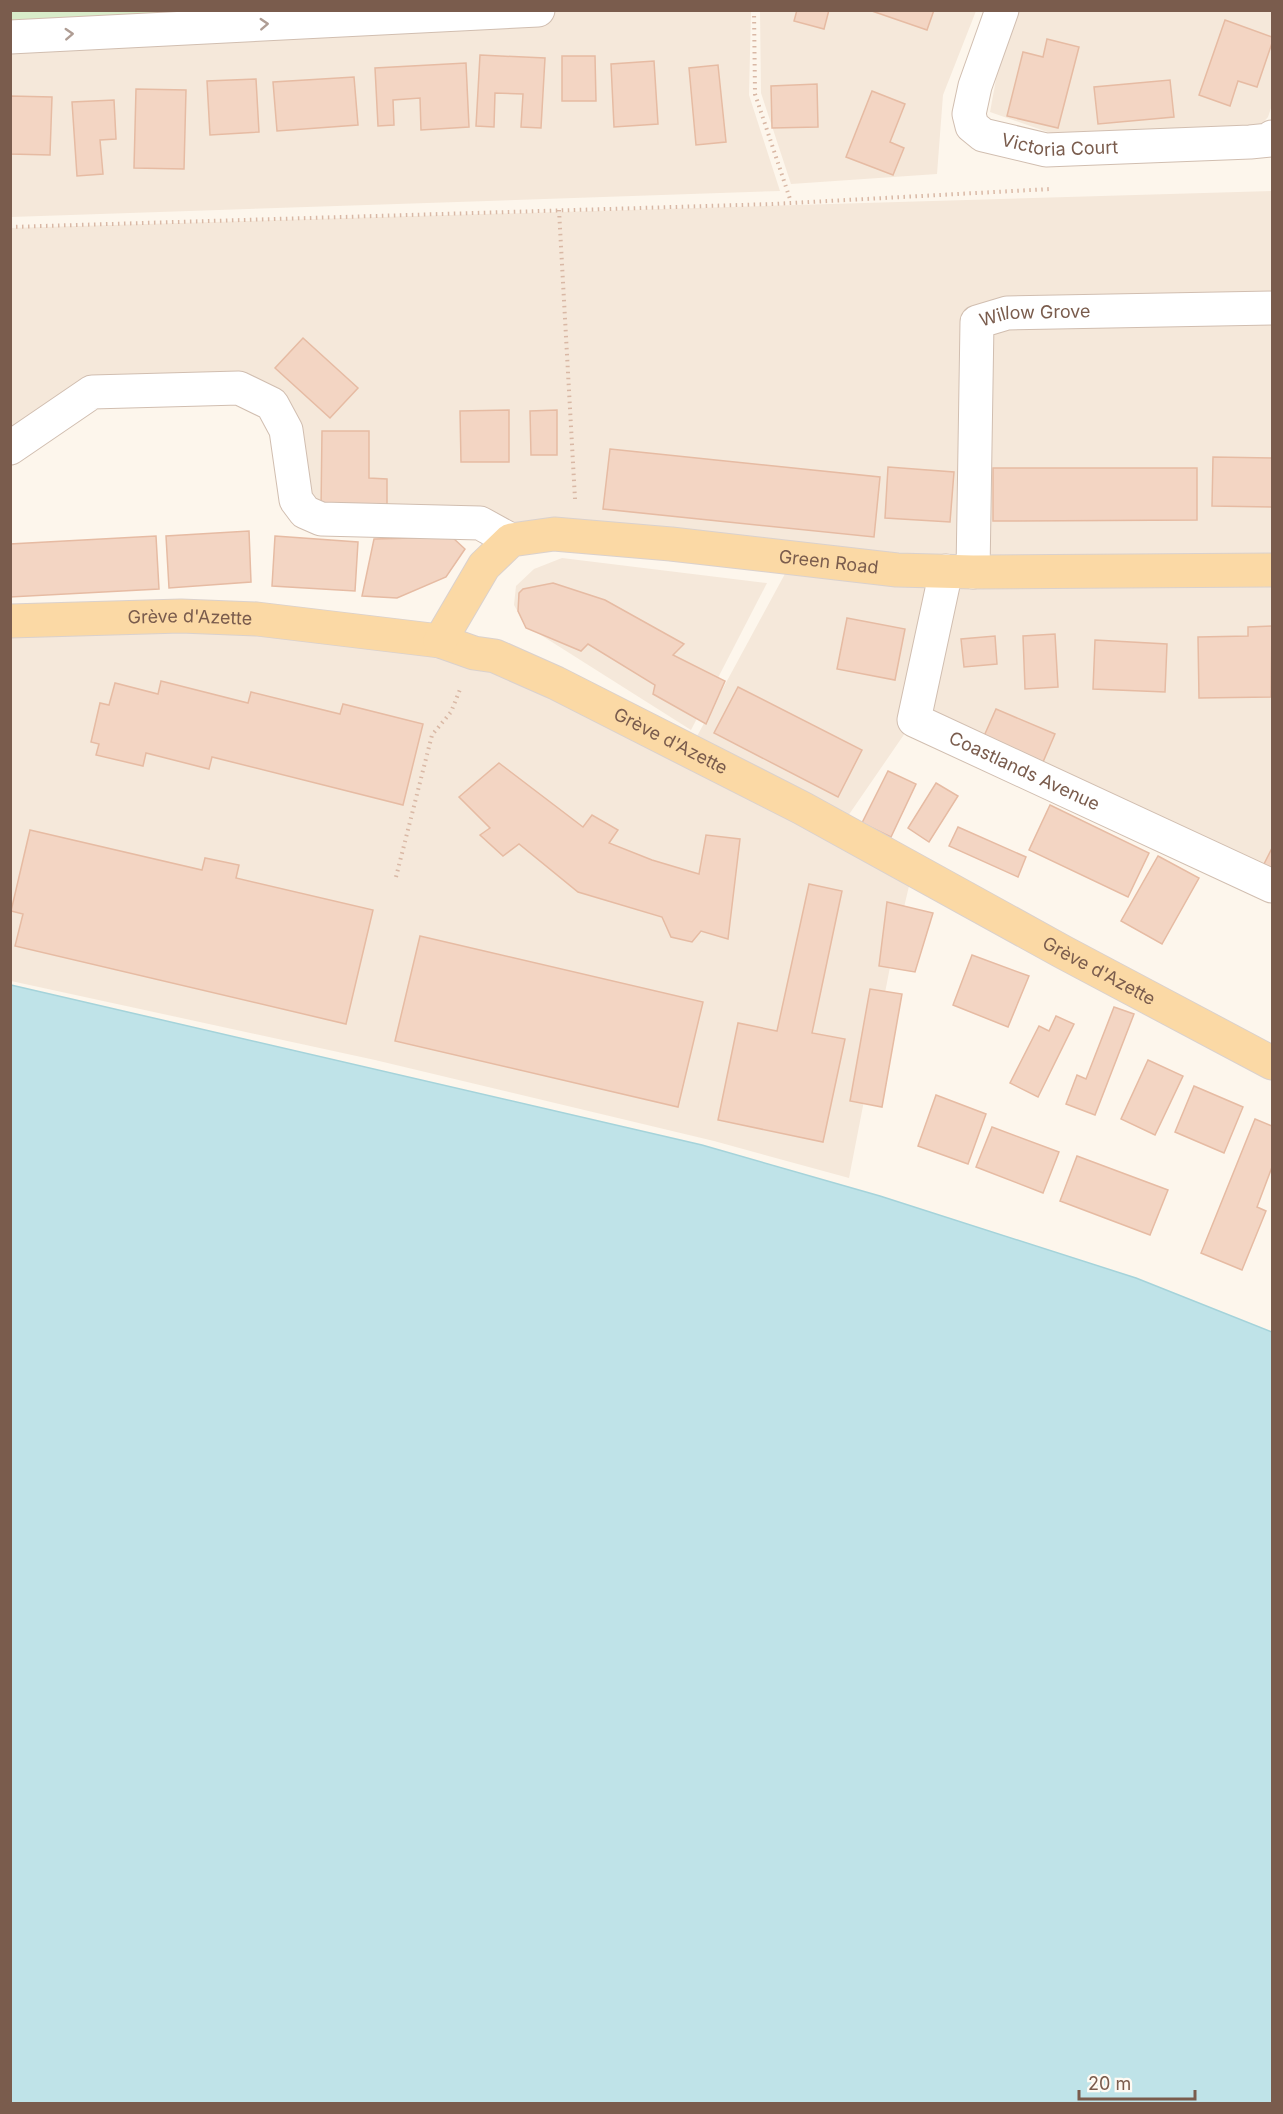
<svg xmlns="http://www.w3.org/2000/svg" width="1283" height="2114" font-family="Inter,sans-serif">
<rect width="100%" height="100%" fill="#fdf6ec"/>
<g fill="#f5e8da">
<path d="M10 11H751L749 95 780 191 11 217Z"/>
<path d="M760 11H976L943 95 937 174 791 184 761 93Z"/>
<path d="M1017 11H1272V105L1268 117 1260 126 1062 137 990 112 999 63Z"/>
<path d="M1272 191V872L914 720 839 829 913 869 890 967 849 1178 714 1141 375 1060 11 981 10 621 440 641 689 751 793 559 321 519 272 404 92 392 11 448V228Z"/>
<path d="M562 558 767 583 691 730 525 625 514 605 516 586 534 569Z"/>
</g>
<path fill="#d8ecc9" d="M11 10 255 11 11 21Z"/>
<path fill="#bfe3e8" stroke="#a5d3da" stroke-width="1.5" d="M11 985 702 1145 880 1196 1136 1278 1272 1332V2103H11Z"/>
<g fill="#f3d5c3" stroke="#e6bba3" stroke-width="1.5">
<path d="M797 10H829L824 29 794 21Z"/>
<path d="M869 10H934L927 30Z"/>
<path d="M1225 20 1272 37V43L1257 87 1238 81 1230 106 1199 95Z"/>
<path d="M1047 39 1079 47 1058 128 1007 116 1023 52 1043 57Z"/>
<path d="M480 55 545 58 541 128 521 127 523 94 495 93 494 127 476 126Z"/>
<path d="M562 56H595L596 101H562Z"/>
<path d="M654 61 658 124 614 127 611 64Z"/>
<path d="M466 63 469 127 421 130 420 98 393 100 394 125 378 126 375 68Z"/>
<path d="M718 65 726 142 696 145 689 68Z"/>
<path d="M354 77 358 125 277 131 273 82Z"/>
<path d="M256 79 259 132 210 135 207 81Z"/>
<path d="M1170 80 1174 117 1098 124 1094 87Z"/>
<path d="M817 84 818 127 772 128 771 86Z"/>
<path d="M136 89 186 90 184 169 134 168Z"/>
<path d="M872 91 905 104 890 142 904 148 893 175 846 157Z"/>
<path d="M10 96 52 97 50 155 10 154Z"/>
<path d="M114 100 116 139 100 140 103 174 77 176 72 102Z"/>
<path d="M303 338 358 388 330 418 275 368Z"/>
<path d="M509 410V462H461L460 411Z"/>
<path d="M557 410V455H531L530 411Z"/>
<path d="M322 431H369V478L387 479V510L321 509Z"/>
<path d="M610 449 880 477 874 537 603 509Z"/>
<path d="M1213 457 1272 458V507L1212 506Z"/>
<path d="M888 467 954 472 950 522 885 518Z"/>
<path d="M993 468H1197V520L993 521Z"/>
<path d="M249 531 251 582 169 588 166 536Z"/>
<path d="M156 536 159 589 10 597V544Z"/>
<path d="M275 536 358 542 355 591 272 586Z"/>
<path d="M452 537 465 549 446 577 397 598 362 596 374 539Z"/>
<path d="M553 583 605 600 684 644 673 655 725 681 706 724 653 694 655 685 588 644 581 651 526 628 518 611 519 593 523 589Z"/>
<path d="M847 618 905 629 895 680 837 669Z"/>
<path d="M1272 626 1271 697 1199 698 1198 637 1248 636V627Z"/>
<path d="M1055 634 1058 687 1025 689 1023 636Z"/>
<path d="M995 636 997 664 964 667 961 639Z"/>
<path d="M1095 640 1167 644 1165 692 1093 689Z"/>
<path d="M161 681 248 703 251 692 340 714 343 704 423 724 403 805 212 757 209 769 146 753 143 766 96 755 99 744 91 742 100 703 109 705 115 683 158 694Z"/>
<path d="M738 687 862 750 838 797 714 733Z"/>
<path d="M996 709 1055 734 1043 762 984 736Z"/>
<path d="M499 763 583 827 592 815 618 830 609 843 652 860 699 874 706 835 740 839 728 939 701 931 692 942 671 937 662 917 578 892 519 844 503 856 480 835 490 828 459 797Z"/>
<path d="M888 771 916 784 891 837 862 823Z"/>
<path d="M936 783 958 796 929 842 908 828Z"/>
<path d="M1050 805 1149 853 1128 897 1029 850Z"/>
<path d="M958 827 1026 857 1018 877 949 846Z"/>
<path d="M30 830 202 870 205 858 239 865 236 878 373 910 346 1024 15 946 23 914 11 911Z"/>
<path d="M1272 848V876L1261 870Z"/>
<path d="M1158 856 1199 878 1162 944 1121 921Z"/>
<path d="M809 884 842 891 812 1033 845 1039 823 1142 718 1120 738 1023 777 1031Z"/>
<path d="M887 902 933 913 915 972 879 966Z"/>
<path d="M420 936 703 1002 678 1107 395 1041Z"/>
<path d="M972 955 1029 976 1008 1027 953 1005Z"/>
<path d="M870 989 902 994 882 1107 850 1101Z"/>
<path d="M1114 1007 1134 1014 1095 1115 1066 1104 1077 1075 1086 1079Z"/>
<path d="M1056 1016 1074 1024 1038 1097 1010 1083 1039 1026 1049 1031Z"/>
<path d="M1148 1060 1183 1076 1155 1135 1121 1119Z"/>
<path d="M1194 1086 1243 1107 1224 1153 1175 1132Z"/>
<path d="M936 1095 986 1114 968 1164 918 1146Z"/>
<path d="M1255 1119 1272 1126V1167L1257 1207 1266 1211 1242 1270 1201 1253Z"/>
<path d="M992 1127 1059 1152 1043 1193 976 1167Z"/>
<path d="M1077 1156 1168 1190 1150 1235 1060 1201Z"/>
</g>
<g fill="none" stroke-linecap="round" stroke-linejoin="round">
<defs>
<g id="street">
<path id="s1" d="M1002 10 975 86 969 114 972 126 983 135 1046 150 1250 142 1270 140 1272 137"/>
<path d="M10 37 538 10"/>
<path d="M10 448 92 392 239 388 272 404 286 430 296 500 305 512 321 519 480 523 511 540"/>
<path id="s2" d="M946 571 914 720 1272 886"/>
<path id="s3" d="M973 572 977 322 1007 313 1272 308"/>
</g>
<g id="primary">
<path id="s4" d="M10 621 181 616 257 619 440 641 474 653 495 656 556 683 802 808 1063 952 1272 1063"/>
<path id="s5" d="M440 641 484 566 511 540 554 534 671 544 897 570 973 572 1272 570"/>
</g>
</defs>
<use href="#street" stroke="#d1beb0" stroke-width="35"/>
<use href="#primary" stroke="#dad1cd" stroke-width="35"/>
<g stroke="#d9b8a5" stroke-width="4" stroke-dasharray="1.5 4.5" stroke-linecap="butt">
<path d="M754 10 755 94 791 202"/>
<path d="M559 210 575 499"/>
<path d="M10 227 773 204 1050 189"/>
<path d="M396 877 432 735 451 712 461 687"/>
</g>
<use href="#street" stroke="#fff" stroke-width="33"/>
<use href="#primary" stroke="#fbd9a5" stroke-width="33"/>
</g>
<defs><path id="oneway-chevron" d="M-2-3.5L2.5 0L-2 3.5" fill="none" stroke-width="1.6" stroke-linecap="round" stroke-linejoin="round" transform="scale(1.5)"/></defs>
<g stroke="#af9d94">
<use href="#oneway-chevron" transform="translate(264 24) rotate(-3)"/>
<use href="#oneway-chevron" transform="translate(69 34) rotate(-3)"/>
</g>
<g text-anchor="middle" stroke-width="5" stroke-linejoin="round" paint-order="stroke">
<g font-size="18" fill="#7a5c4d" stroke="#fffaf3">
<text dy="6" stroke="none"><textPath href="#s1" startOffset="214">Victoria Court</textPath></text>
<text dy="6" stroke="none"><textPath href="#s3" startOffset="309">Willow Grove</textPath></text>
<text dy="6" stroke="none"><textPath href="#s5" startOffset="444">Green Road</textPath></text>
<text dy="6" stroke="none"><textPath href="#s4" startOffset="180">Grève d'Azette</textPath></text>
<text dy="6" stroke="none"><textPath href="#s4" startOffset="684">Grève d'Azette</textPath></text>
<text dy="6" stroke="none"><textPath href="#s2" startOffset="274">Coastlands Avenue</textPath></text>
<text dy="6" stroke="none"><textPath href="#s4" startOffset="1170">Grève d'Azette</textPath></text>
</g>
</g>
<rect width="1283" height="2114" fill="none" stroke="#7a5c4d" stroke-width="24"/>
<path d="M1079 2090v9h116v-9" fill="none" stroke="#7a5c4d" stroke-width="3"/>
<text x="1088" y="2090" font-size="18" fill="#7a5c4d" stroke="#fffaf3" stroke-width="4.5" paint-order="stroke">20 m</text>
</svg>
